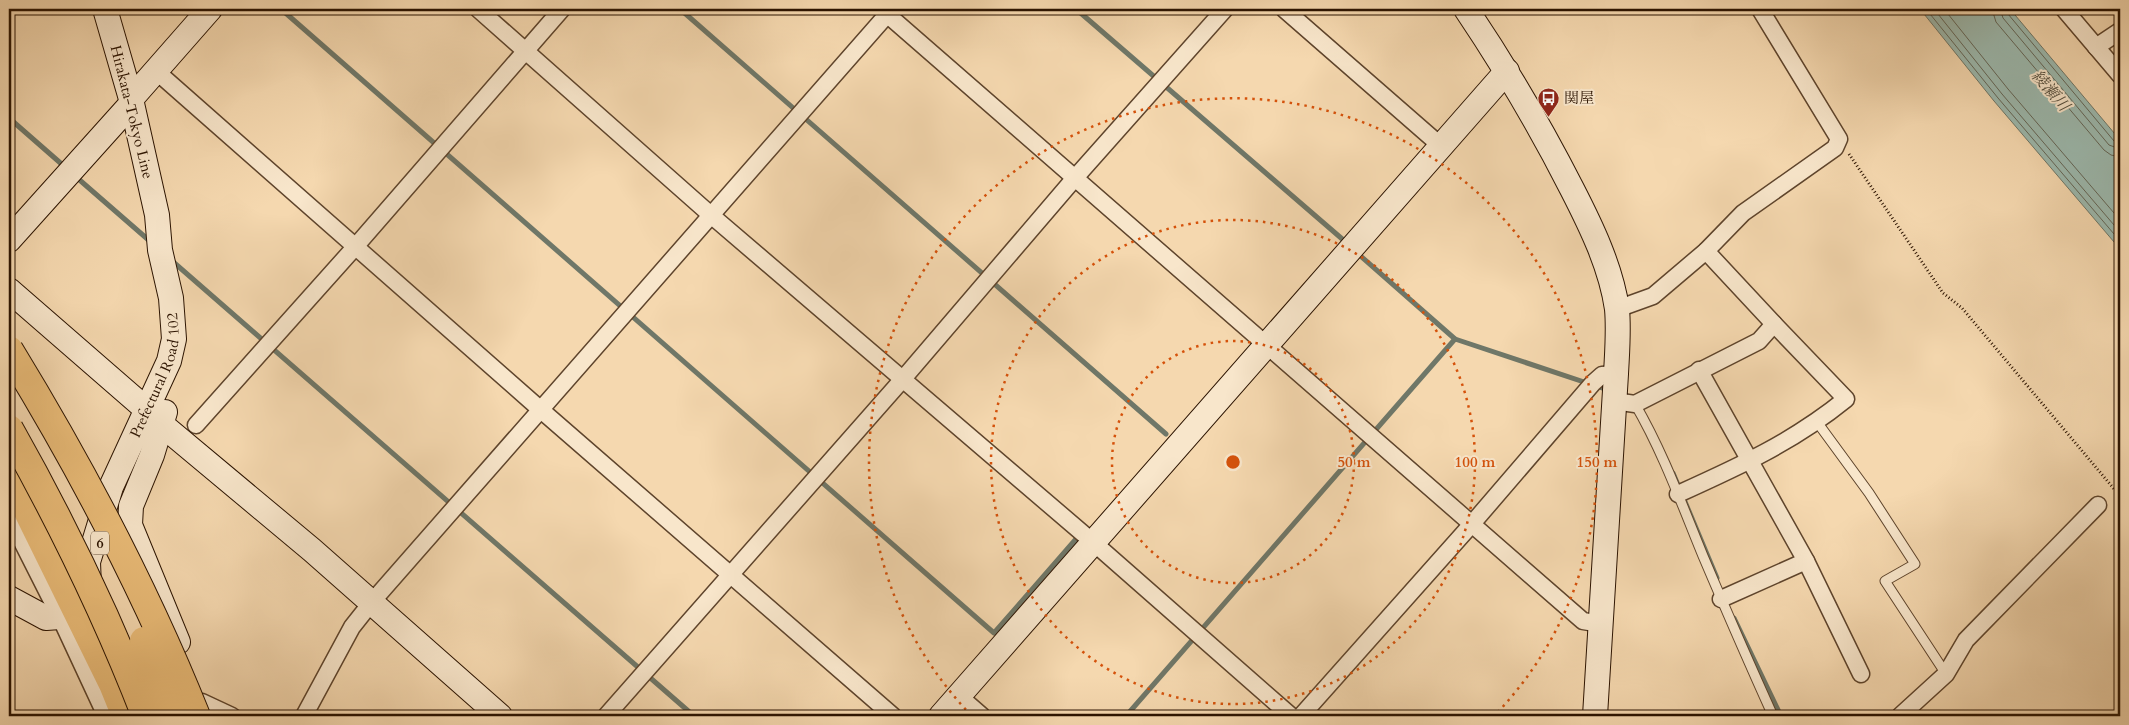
<svg xmlns="http://www.w3.org/2000/svg" width="2129" height="725" font-family="Cardo,'Noto Serif JP',serif">
<rect width="100%" height="100%" fill="#f5d8af"/>
<filter id="stains"><feTurbulence type="fractalNoise" baseFrequency=".004" numOctaves="4"/><feColorMatrix values="0 0 0 0 .2 0 0 0 0 .09 0 0 0 0 .02 0 0 0 .5 -.17"/></filter>
<radialGradient id="worn" r=".72"><stop offset=".6" stop-color="#630" stop-opacity="0"/><stop offset="1" stop-color="#630" stop-opacity=".3"/></radialGradient>
<path fill="#9cb9ae" stroke="#6f7768" d="M1920 9H2010L2120 140V249L1994 101Z"/>
<g fill="none" stroke-linecap="round" stroke-linejoin="round">
<g stroke="#646657" stroke-width="1">
<path d="M1926 9 1998 98 2120 241"/>
<path d="M1934 9 2002 94 2120 232"/>
<path d="M1944 9 2008 89 2120 220"/>
<path d="M1992 9 1996 22 2104 150 2111 155 2120 157"/>
<path d="M2000 9 2003 18 2109 145 2120 149"/>
<path d="M2006 9 2008 14 2114 141 2120 143"/>
</g>
<g stroke="#6f7768" stroke-width="5">
<path d="M281 9 994 633 1076 539"/>
<path d="M680 9 1166 434"/>
<path d="M1076 9 1348 244"/>
<path d="M9 118 65 167"/>
<path d="M75 176 152 243"/>
<path d="M1356 252 1455 339"/>
<path d="M171 260 694 716"/>
<path d="M1673 473 1717 578"/>
<path d="M1734 618 1781 716"/>
<path d="M1126 716 1455 339 1608 390"/>
</g>
<defs>
<g id="lane">
<path d="M1635 404C1663 452 1682 505 1703 556 1726 610 1749 663 1773 716"/>
<path d="M1817 422 1869 493 1915 564 1885 581 1946 674"/>
</g>
<g id="street">
<path d="M478 9 712 216 1094 543 1291 716"/>
<path d="M881 9 1583 621 1601 624"/>
<path d="M1284 9 1441 146"/>
<path d="M2064 9 2120 75"/>
<path d="M2096 47 2120 31"/>
<path d="M156 71 541 410 893 716"/>
<path d="M1617 309 1653 296 1706 251 1743 213 1835 148 1839 139 1760 9"/>
<path d="M1699 370 1806 561 1861 674"/>
<path d="M1614 401 1635 404 1759 341 1774 324 1706 251"/>
<path d="M196 425 355 247 562 9"/>
<path d="M1678 494C1740 466 1793 442 1846 399L1774 324"/>
<path d="M9 516 60 617 106 716"/>
<path d="M1721 599 1806 561"/>
<path d="M959 696 982 716"/>
<path d="M202 702 232 716"/>
<path d="M304 716 352 627 371 603 892 9"/>
<path d="M606 716 902 380 1074 179 1225 9"/>
<path d="M1301 716 1471 525 1593 383 1602 375 1616 374"/>
<path d="M1900 716 1946 674 1966 640 2098 505"/>
</g>
<g id="secondary">
<path d="M1466 9C1505 67 1540 126 1572 189 1591 226 1611 267 1617 309 1619 331 1617 353 1616 374L1595 716"/>
<path d="M131 99 210 9"/>
<path d="M9 240 132 103"/>
<path d="M9 290 147 410 161 424 312 550 500 716"/>
<path d="M165 412 152 455 131 506 130 525 178 642"/>
<path id="s1" d="M89 587 88 562 111 487 169 361 174 339 171 298 160 250 157 215 131 99 105 9"/>
<path d="M9 598 46 618 60 617"/>
<path d="M941 716 1507 71"/>
</g>
<path id="highway" d="M9 473 113 684 126 716"/>
</defs>
<use href="#lane" stroke="#5e442c" stroke-width="11"/>
<use href="#street" stroke="#5e442c" stroke-width="19"/>
<use href="#secondary" stroke="#2b1300" stroke-width="26"/>
<use href="#highway" stroke="#2b1300" stroke-width="30"/>
<path stroke="#2b1300" stroke-width="3" stroke-dasharray="1 2.5" stroke-linecap="butt" d="M1849 154 1943 293 1962 308 2120 496"/>
<use href="#lane" stroke="#f8e6cb" stroke-width="9"/>
<use href="#street" stroke="#f8e6cb" stroke-width="16"/>
<use href="#secondary" stroke="#f8e6cb" stroke-width="24"/>
<use href="#highway" stroke="#eabc78" stroke-width="28"/>
<defs>
<g id="highway-bridge">
<path d="M9 350C80 466 145 589 196 716"/>
<path d="M9 429C61 521 108 618 146 716"/>
<path d="M144 641 174 716"/>
</g>
</defs>
<use href="#highway-bridge" stroke="#2b1300" stroke-width="30" stroke-linecap="butt"/>
<use href="#highway-bridge" stroke="#eabc78" stroke-width="28"/>
</g>
<g fill="none" stroke="#d5520b" stroke-width="2.5" stroke-dasharray="2.5 5">
<circle cx="1233" cy="462" r="121"/>
<circle cx="1233" cy="462" r="242"/>
<path d="M971 715A364 364 0 1 1 1495 715"/>
</g>
<defs>
<symbol id="bus-pin" viewBox="-11 -11 22 30"><path d="M0 17L-7.5 6A9.5 9.5 0 1 1 7.5 6Z" fill="#8f2418" stroke="#f8e6cb"/><path d="M-5-6H5V4H4V6H2V4H-2V6H-4V4H-5ZM-3.5-4V0h7V-4ZM-3.5 1.2v1.5H-2V1.2ZM2 1.2v1.5H3.5V1.2Z" fill="#fff"/></symbol>
</defs>
<g fill-rule="evenodd">
<use href="#bus-pin" x="1536" y="86" width="25" height="34"/>
</g>
<g text-anchor="middle" stroke-width="4" stroke-linejoin="round" paint-order="stroke">
<rect fill="#f8e6cb" stroke="#68523d" stroke-width="1" x="91" y="531.5" width="18" height="23" rx="4"/>
<g font-size="14" font-weight="bold" fill="#2b1300">
<text x="100" y="548">6</text>
</g>
<g font-size="15" fill="#2b1300" stroke="#f8e6cb" text-anchor="start">
<text x="1564" y="103">関屋</text>
</g>
<g font-size="15" fill="#2b1300" stroke="#f8e6cb">
<text transform="translate(132 112) rotate(76)" y="5">Hirakata-Tokyo Line</text>
<text dy="5" stroke="none"><textPath href="#s1" startOffset="225">Prefectural Road 102</textPath></text>
</g>
<g font-size="16" font-style="italic" fill="#534d3d" stroke="#f8e6cb">
<text transform="translate(2051 90) rotate(49)" y="6">綾瀬川</text>
</g>
</g>
<circle cx="1233" cy="462" r="8" fill="#d5520b" stroke="#f8e6cb" stroke-width="2.5"/>
<g font-size="15" text-anchor="middle" font-weight="bold" fill="#d5520b" stroke="#f8e6cb" stroke-width="4" stroke-linejoin="round" paint-order="stroke">
<text x="1354" y="467">50 m</text>
<text x="1475" y="467">100 m</text>
<text x="1597" y="467">150 m</text>
</g>
<rect width="2129" height="725" fill="none" stroke="#f5d8af" stroke-width="30"/>
<rect x="10" y="10" width="2109" height="705" fill="none" stroke="#2b1300" stroke-width="2.5"/>
<rect x="15" y="15" width="2099" height="695" fill="none" stroke="#2b1300"/>
<rect width="100%" height="100%" filter="url(#stains)"/>
<rect width="100%" height="100%" fill="url(#worn)"/>
</svg>
